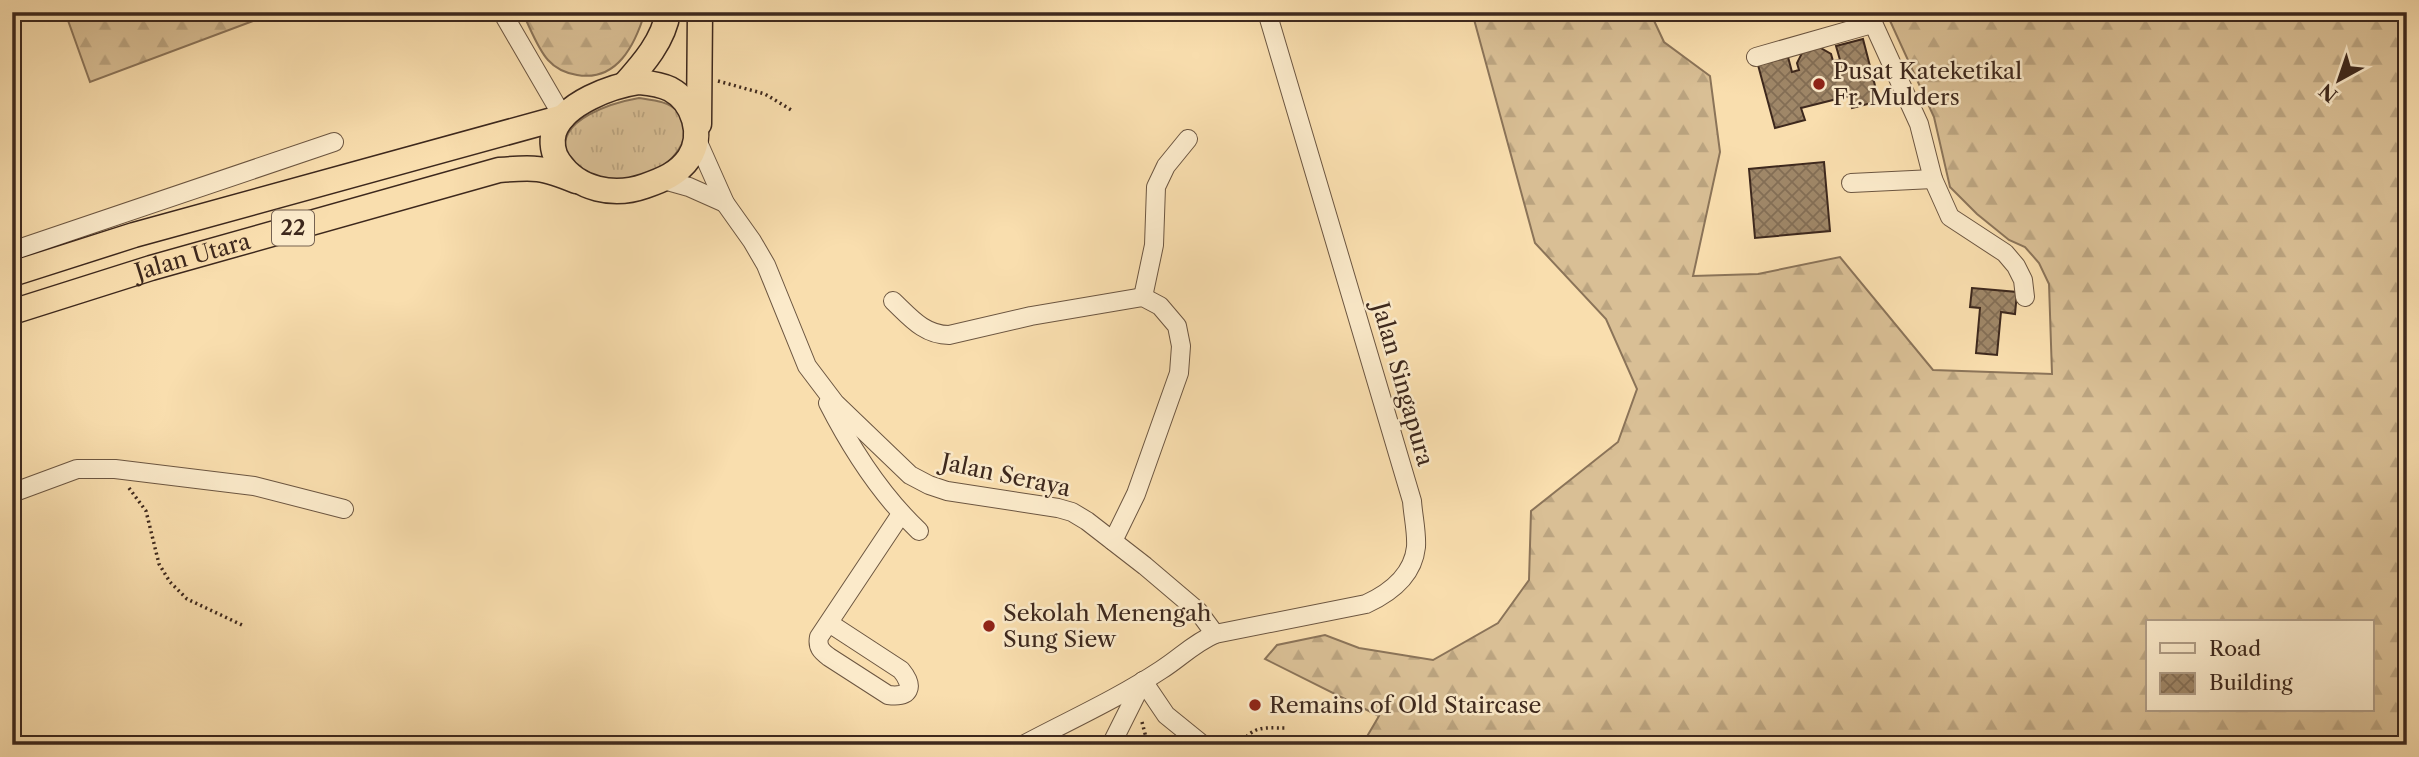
<svg xmlns="http://www.w3.org/2000/svg" width="2419" height="757" font-family="'Libre Caslon Text',serif">
<defs>
<pattern id="grass-tufts" width="24" height="20" patternUnits="userSpaceOnUse" patternTransform="scale(1.75)"><rect width="24" height="20" fill="#d9bf95"/><path d="M3 7l-1-3M5 7V3M7 7l1-3M15 17l-1-3M17 17v-4M19 17l1-3" fill="none" stroke="#bba480"/></pattern>
<pattern id="forest-firs" width="22" height="20" patternUnits="userSpaceOnUse" patternTransform="scale(1.75)"><rect width="22" height="20" fill="#d9bf95"/><path d="M5 1l3.5 6h-7zM16 11l3.5 6h-7z" fill="#bba480"/></pattern>
<pattern id="building-cross-hatch" width="8" height="8" patternUnits="userSpaceOnUse" patternTransform="scale(1.75)"><rect width="8" height="8" fill="#9f8768"/><path d="M0 0l8 8M0 8l8-8" fill="none" stroke="#836e55"/></pattern>
</defs>
<rect width="100%" height="100%" fill="#f9deae"/>
<filter id="stains"><feTurbulence type="fractalNoise" baseFrequency=".00286" numOctaves="4"/><feColorMatrix values="0 0 0 0 .2 0 0 0 0 .09 0 0 0 0 .02 0 0 0 .5 -.17"/></filter>
<radialGradient id="worn" r=".72"><stop offset=".6" stop-color="#630" stop-opacity="0"/><stop offset="1" stop-color="#630" stop-opacity=".3"/></radialGradient>
<path fill="url(#grass-tufts)" stroke="#8b7459" stroke-width="2" d="M639 98C652 100 669 101 678 112 699 135 670 166 648 175 627 183 606 180 584 177 579 170 570 162 567 154 554 119 616 102 639 98Z"/>
<g fill="url(#forest-firs)" stroke="#8b7459" stroke-width="2" fill-rule="evenodd">
<path d="M65 12H277L90 82Z"/>
<path d="M522 12H645C635 45 617 82 577 75 565 73 556 69 548 60 537 48 530 27 522 12Z"/>
<path d="M1472 12H1650L1664 42 1710 76 1720 152 1693 276 1758 274 1840 257 1933 370 2052 374 2049 284 2039 263 2025 247 2009 240 1977 214 1950 187 1934 117 1886 12H2407V745H1362L1379 716 1265 659 1277 645 1325 635 1359 648 1433 660 1498 623 1529 580 1531 511 1618 442 1637 389 1606 319 1535 243ZM2148 622H2372V710H2148Z"/>
</g>
<g fill="url(#building-cross-hatch)" stroke="#3d281d" stroke-width="2">
<path d="M1863 39 1879 101 1852 108 1849 96 1801 108 1805 120 1775 128 1758 65 1788 57 1792 72 1799 70 1797 63 1803 51 1819 47 1831 54 1833 61 1840 60 1836 46Z"/>
<path d="M1824 162 1830 231 1755 238 1749 169Z"/>
<path d="M1972 288 2017 292 2015 314 2001 312 1997 355 1976 353 1980 308 1970 307Z"/>
</g>
<g fill="none" stroke-linecap="round" stroke-linejoin="round">
<defs>
<g id="minor">
<path d="M502 12 563 117"/>
<path d="M1868 12 1919 124 1933 179 1950 217 2005 253 2016 266 2023 280 2025 297"/>
<path d="M1756 57 1872 24"/>
<path d="M697 140 725 203 752 241 766 265 807 366 835 403 910 475 929 485 947 491 1058 508 1072 512 1087 521 1145 566 1198 611 1215 634"/>
<path d="M664 180 689 187 725 203"/>
<path d="M1851 183 1933 179"/>
<path d="M12 251 334 142"/>
<path d="M1143 297 1154 245 1156 187 1166 166 1188 139"/>
<path d="M893 301C910 317 924 335 949 335L1031 316 1143 297 1160 306 1177 326 1181 346 1179 373 1136 494 1113 541"/>
<path d="M828 403C851 448 882 496 919 531"/>
<path d="M12 493 77 469H115L254 486 344 509"/>
<path d="M829 623 901 670C915 687 910 698 888 695L829 657C821 651 817 647 819 637L901 514"/>
<path d="M1143 681 1166 715 1203 745"/>
<path d="M1023 745C1070 720 1117 699 1161 670 1180 658 1194 643 1215 634L1366 604C1390 593 1413 575 1416 547 1417 532 1413 516 1412 501L1267 12"/>
<path d="M1111 745 1143 681"/>
</g>
<g id="highway">
<path d="M639 82C649 83 660 84 670 89 694 102 704 135 689 158 678 174 662 180 645 186 614 197 578 190 559 162 553 154 551 142 554 132 564 103 612 86 639 82Z"/>
<path d="M625 84C643 64 664 40 668 12"/>
<path d="M699 124 700 12"/>
<path d="M12 274 134 235 563 117"/>
<path id="s1" d="M12 312 151 268 499 170C535 167 542 167 576 181"/>
</g>
</defs>
<use href="#minor" stroke="#6c5641" stroke-width="20"/>
<use href="#highway" stroke="#3d281d" stroke-width="27"/>
<g stroke="#3d281d" stroke-width="3.5" stroke-dasharray="2 3.5" stroke-linecap="butt">
<path d="M718 81 765 94 793 111"/>
<path d="M129 488 146 511 159 564 170 582 187 599 242 625"/>
<path d="M1142 722 1148 745"/>
<path d="M1239 745C1255 725 1262 728 1286 728"/>
</g>
<use href="#minor" stroke="#fbeaca" stroke-width="18"/>
<use href="#highway" stroke="#f9deae" stroke-width="24"/>
</g>
<g fill="#8f2418" stroke="#fbeaca" stroke-width="2.5">
<circle cx="1819" cy="84" r="7"/>
<circle cx="989" cy="626" r="7"/>
<circle cx="1255" cy="705" r="7"/>
</g>
<g text-anchor="middle" stroke-width="5" stroke-linejoin="round" paint-order="stroke">
<rect fill="#fbeaca" stroke="#766251" stroke-width="2" x="272" y="210.5" width="42" height="35" rx="5"/>
<g font-size="21" font-weight="bold" fill="#3d281d">
<text x="293" y="235">22</text>
</g>
<g font-size="23" fill="#3d281d" stroke="#fbeaca" text-anchor="start">
<text x="1833" y="79">Pusat Kateketikal<tspan x="1833" dy="26">Fr. Mulders</tspan></text>
<text x="1003" y="621">Sekolah Menengah<tspan x="1003" dy="26">Sung Siew</tspan></text>
<text x="1269" y="713">Remains of Old Staircase</text>
</g>
<g font-size="23" fill="#3d281d" stroke="#fbeaca">
<text dy="8" stroke="none"><textPath href="#s1" startOffset="189">Jalan Utara</textPath></text>
<text transform="translate(1403 384) rotate(74)" y="8">Jalan Singapura</text>
<text transform="translate(1006 475) rotate(12)" y="8">Jalan Seraya</text>
</g>
</g>
<rect width="2419" height="757" fill="none" stroke="#f9deae" stroke-width="42"/>
<rect x="14" y="14" width="2391" height="729" fill="none" stroke="#3d281d" stroke-width="3.5"/>
<rect x="21" y="21" width="2377" height="715" fill="none" stroke="#3d281d" stroke-width="2"/>
<rect x="2146" y="620" width="228" height="91" fill="#fbeaca" stroke="#af9c85" stroke-width="2"/>
<rect x="2160" y="643" width="35" height="10" fill="#fbeaca" stroke="#af9c85" stroke-width="2"/>
<text x="2209" y="656" font-size="21" fill="#3d281d">Road</text>
<rect x="2160" y="673" width="35" height="21" fill="url(#building-cross-hatch)" stroke="#af9c85" stroke-width="2"/>
<text x="2209" y="690" font-size="21" fill="#3d281d">Building</text>
<g transform="translate(2339 80) rotate(220)" stroke="#fbeaca" stroke-width="5" paint-order="stroke">
<path d="M0-5L12 26L0 18L-12 26Z" fill="#3d281d"/>
<text y="-10" font-size="19" font-weight="bold" text-anchor="middle" fill="#3d281d">N</text>
</g>
<rect width="100%" height="100%" filter="url(#stains)"/>
<rect width="100%" height="100%" fill="url(#worn)"/>
</svg>
